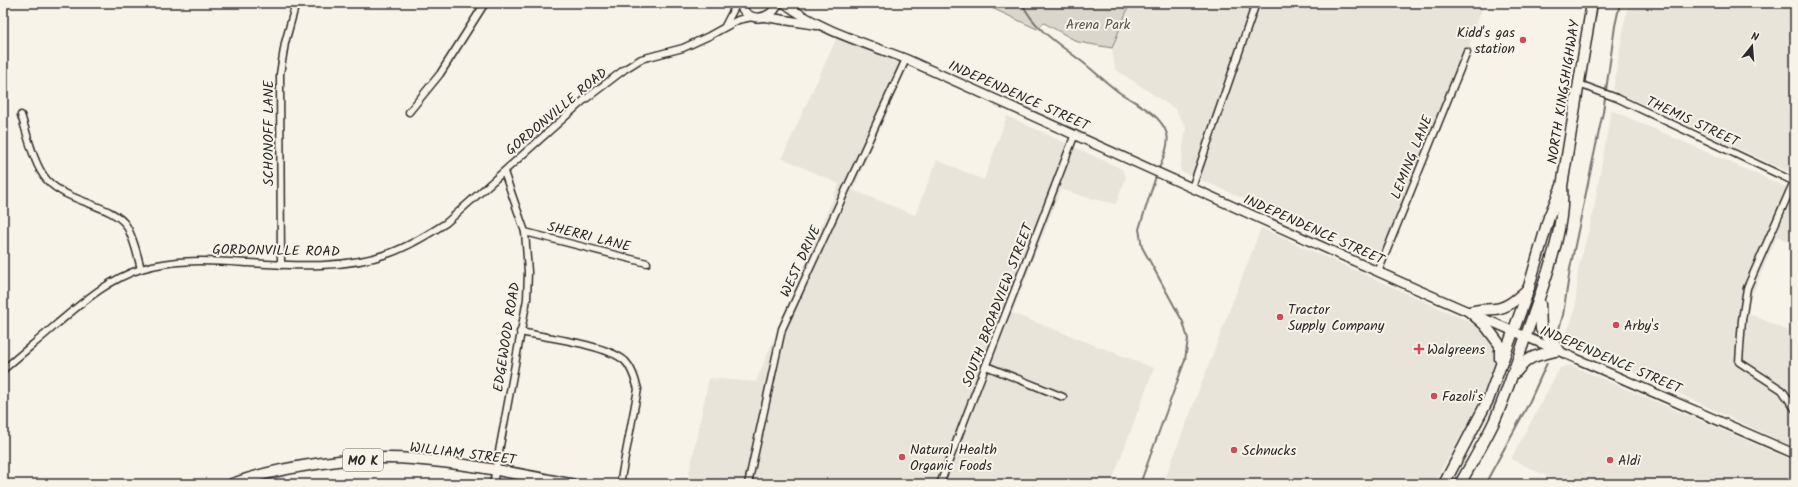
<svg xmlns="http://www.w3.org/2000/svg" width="1798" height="487" font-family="Kalam,sans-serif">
<rect width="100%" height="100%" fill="#f7f3e8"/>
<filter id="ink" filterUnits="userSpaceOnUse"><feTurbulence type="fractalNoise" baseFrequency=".025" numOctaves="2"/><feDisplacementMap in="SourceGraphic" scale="8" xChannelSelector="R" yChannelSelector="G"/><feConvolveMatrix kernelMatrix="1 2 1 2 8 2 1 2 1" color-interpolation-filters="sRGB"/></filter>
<g filter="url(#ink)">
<g fill="#e8e4da">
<path d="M1130 3H1484L1469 46 1380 257 1180 171 1186 127 1175 109 1115 69 1112 48Z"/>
<path d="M1628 3H1795V175L1613 90Z"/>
<path d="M837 37 907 67 853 190 915 215 937 160 984 180 1007 116 1122 169 1126 177 1116 204 1085 197 1061 189 1012 313 1154 368 1111 484H687L709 378 756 382 839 184 782 158Z"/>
<path d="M1611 110 1795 191V245L1777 236 1749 302 1748 313 1795 334V442L1787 444 1564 340 1575 311 1578 270 1593 214Z"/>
<path d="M1261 228 1466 320 1490 335 1498 352 1494 370 1469 422 1433 484H1163Z"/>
<path d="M1570 365 1795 461V484H1563L1511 459 1560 368Z"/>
</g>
<path fill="#dad6cc" stroke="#82807c" d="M981 3H1130L1112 48 1078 42 1044 23 1037 29Z"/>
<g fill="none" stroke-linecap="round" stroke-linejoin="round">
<g stroke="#7a7874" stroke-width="2">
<path d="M1022 3C1035 31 1061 45 1085 64 1096 73 1108 84 1120 93 1137 104 1160 113 1167 134 1170 145 1162 160 1159 169"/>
<path d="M1557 336 1563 315 1570 269 1603 112 1615 26 1620 3"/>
<path d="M1140 484 1185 360 1188 339 1183 322 1142 247 1139 229 1157 173"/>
<path d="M1485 484 1528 405 1547 363"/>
</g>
<defs>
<g id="minor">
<path d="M725 26 737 3"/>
<path d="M1579 84 1617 98 1795 182"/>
<path d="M409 112 440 74 485 3"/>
<path d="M21 115C27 133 34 166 47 180 68 203 111 204 126 225 134 238 137 254 141 269"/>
<path d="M1795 179 1747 288 1742 320 1739 362 1782 390 1795 409"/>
<path d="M1192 188 1256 3"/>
<path d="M525 232 647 263"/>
<path d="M281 265 280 74 285 43 296 3"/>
<path d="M1378 272 1467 52"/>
<path d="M520 332C545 337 608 345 625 361 632 368 635 379 638 389L620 484"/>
<path d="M986 366 1063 397"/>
<path d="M3 370C21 354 40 339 58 323 83 302 109 279 141 269 176 258 214 261 249 263 296 266 346 269 390 253 410 246 429 234 446 223L583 101 625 69 641 59 683 48 709 36 738 20 752 17"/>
<path d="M493 484 527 299 528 272 525 232 504 172"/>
<path d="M748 484 782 329 906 59"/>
<path d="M940 484 1075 134"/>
</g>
<g id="tertiary">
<path d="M740 3C746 23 771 22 778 3"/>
<path d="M784 3C819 30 865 43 906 59L1414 288 1795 454"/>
<path d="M765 17 817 25"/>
</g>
<g id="primary">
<path d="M1470 312 1485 325 1500 345V359"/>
<path d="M1470 312C1479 309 1486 310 1495 309 1508 308 1519 297 1529 288"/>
<path d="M1516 372C1531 353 1538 356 1559 350L1541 329 1540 304"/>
<path d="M232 484C280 466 361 455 412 459 466 463 518 474 571 484"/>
<path d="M1444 484 1488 400 1526 297 1549 217 1561 188"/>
<path d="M1460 484C1471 464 1484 443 1494 422 1510 386 1521 348 1535 310 1548 271 1565 228 1562 186L1592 3"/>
</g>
</defs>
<use href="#minor" stroke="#2b2b2b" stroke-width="9"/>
<use href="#tertiary" stroke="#2b2b2b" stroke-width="11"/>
<use href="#primary" stroke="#2b2b2b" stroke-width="13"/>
<use href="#minor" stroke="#f7f3e8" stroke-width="6"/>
<use href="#tertiary" stroke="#f7f3e8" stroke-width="8"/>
<use href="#primary" stroke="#f7f3e8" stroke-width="10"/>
</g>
</g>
<g fill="#d1495b" stroke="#f7f3e8" stroke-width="1.5">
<circle cx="1523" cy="40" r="4"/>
<circle cx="1280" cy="317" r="4"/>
<circle cx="1616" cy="325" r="4"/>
<path d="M1417 343h4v4h4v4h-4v4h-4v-4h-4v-4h4z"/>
<circle cx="1434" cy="396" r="4"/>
<circle cx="1234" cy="450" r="4"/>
<circle cx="902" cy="457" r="4"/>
<circle cx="1610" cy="460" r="4"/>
</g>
<g text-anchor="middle" stroke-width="4" stroke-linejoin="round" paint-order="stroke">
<rect fill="#f7f3e8" stroke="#686764" stroke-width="1" x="343" y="449" width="40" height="22" rx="3"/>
<g font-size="13" font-weight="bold" fill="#2b2b2b">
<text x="363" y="465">MO K</text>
</g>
<g font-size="14" fill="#575653" stroke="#f7f3e8">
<text x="1098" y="29">Arena Park</text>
</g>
<g font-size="14" fill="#2b2b2b" stroke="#f7f3e8" text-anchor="start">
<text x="1515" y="37" text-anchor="end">Kidd's gas<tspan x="1515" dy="16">station</tspan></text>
<text x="1288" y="314">Tractor<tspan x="1288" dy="16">Supply Company</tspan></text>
<text x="1624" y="330">Arby's</text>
<text x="1427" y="354">Walgreens</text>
<text x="1442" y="401">Fazoli's</text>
<text x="910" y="454">Natural Health<tspan x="910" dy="16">Organic Foods</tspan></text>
<text x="1242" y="455">Schnucks</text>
<text x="1618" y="465">Aldi</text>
</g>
<g font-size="14" fill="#2b2b2b" stroke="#f7f3e8">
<text transform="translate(1563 92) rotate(-81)" y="5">NORTH KINGSHIGHWAY</text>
<text transform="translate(1019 95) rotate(24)" y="5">INDEPENDENCE STREET</text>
<text transform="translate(556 111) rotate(-40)" y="5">GORDONVILLE ROAD</text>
<text transform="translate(1693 121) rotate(25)" y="5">THEMIS STREET</text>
<text transform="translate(268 133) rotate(-90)" y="5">SCHONOFF LANE</text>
<text transform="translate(1411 157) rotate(-68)" y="5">LEMING LANE</text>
<text transform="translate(1314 229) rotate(24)" y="5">INDEPENDENCE STREET</text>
<text transform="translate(589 236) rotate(14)" y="5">SHERRI LANE</text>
<text transform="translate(276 250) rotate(1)" y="5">GORDONVILLE ROAD</text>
<text transform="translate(800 261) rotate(-65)" y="5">WEST DRIVE</text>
<text transform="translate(997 305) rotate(-69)" y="5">SOUTH BROADVIEW STREET</text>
<text transform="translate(506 337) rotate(-81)" y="5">EDGEWOOD ROAD</text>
<text transform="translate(1611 359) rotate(23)" y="5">INDEPENDENCE STREET</text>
<text transform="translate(463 453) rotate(7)" y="5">WILLIAM STREET</text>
</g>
</g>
<rect width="1798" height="487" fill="none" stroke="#f7f3e8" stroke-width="16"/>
<rect x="8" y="8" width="1782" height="471" fill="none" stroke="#2b2b2b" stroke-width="1.5" filter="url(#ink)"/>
<g transform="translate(1752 46) rotate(17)" stroke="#f7f3e8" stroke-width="3" paint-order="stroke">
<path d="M0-3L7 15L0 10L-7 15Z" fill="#2b2b2b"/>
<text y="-6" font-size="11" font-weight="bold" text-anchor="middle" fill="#2b2b2b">N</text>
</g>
</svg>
